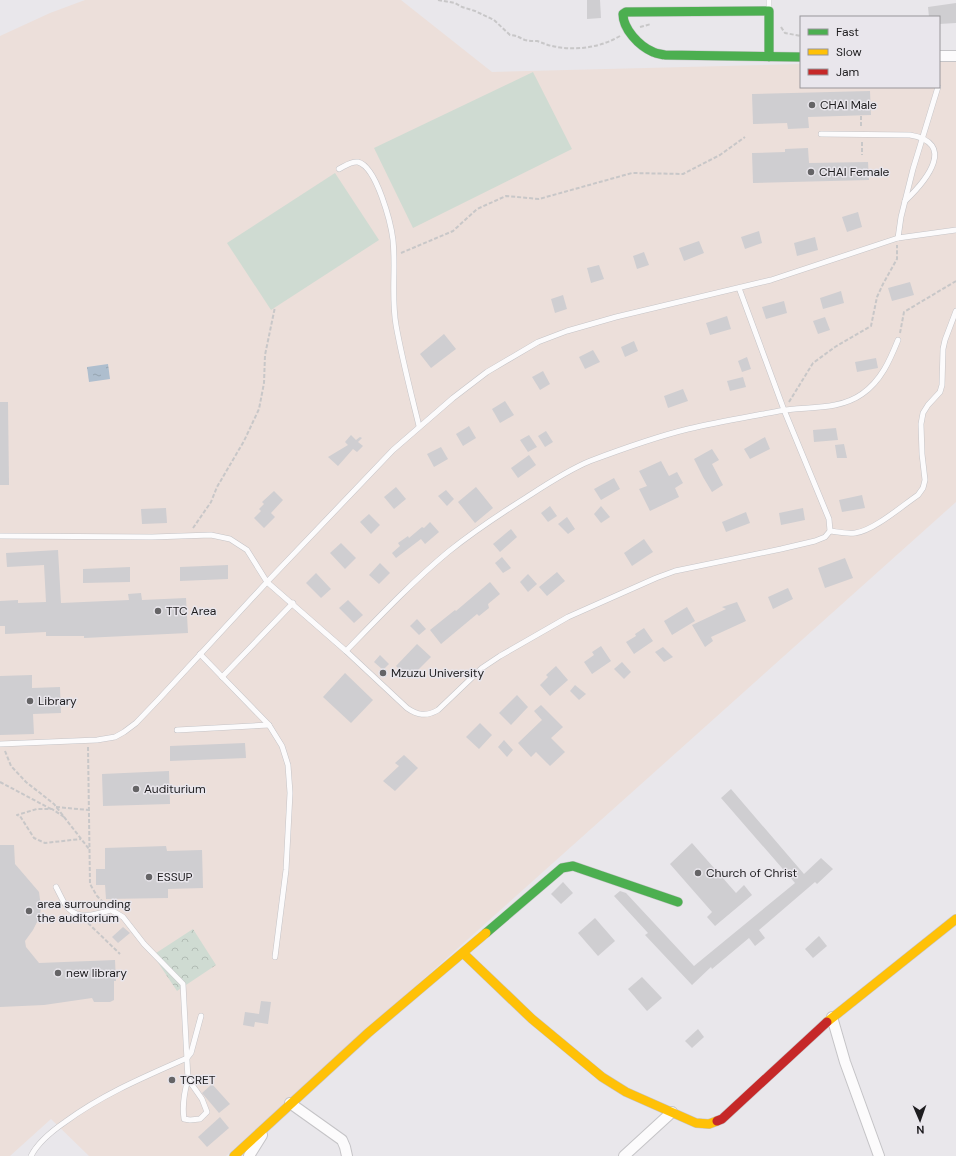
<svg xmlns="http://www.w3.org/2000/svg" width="956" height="1156" font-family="'DM Sans',sans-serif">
<defs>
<pattern id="park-crowns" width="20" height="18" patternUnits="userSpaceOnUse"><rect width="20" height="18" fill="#cfdbd2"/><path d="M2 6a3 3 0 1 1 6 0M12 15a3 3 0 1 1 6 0" fill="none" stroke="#b1bcb4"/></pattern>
<pattern id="water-ripples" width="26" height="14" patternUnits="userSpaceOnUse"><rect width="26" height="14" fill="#aebece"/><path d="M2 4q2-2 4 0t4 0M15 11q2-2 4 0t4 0" fill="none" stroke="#95a3b0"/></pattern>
</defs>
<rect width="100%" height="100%" fill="#e9e7eb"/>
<path fill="#ecdfda" d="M85 0H401L492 72 801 64V87H939V62H956V502L226 1156H89L51 1119 10 1156H0V36L50 13Z"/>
<path fill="url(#park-crowns)" d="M193 929 216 965 177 991 153 955Z"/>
<g fill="#cfdbd2">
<path d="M533 72 572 149 413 228 374 148Z"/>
<path d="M335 173 379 240 271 310 227 243Z"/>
</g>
<path fill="url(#water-ripples)" d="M108 364 110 379 89 382 87 367Z"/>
<g fill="#cfced1">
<path d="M587 0H600L601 18 587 19Z"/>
<path d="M956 3V23L939 24V17H929L928 7Z"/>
<path d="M870 91 871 115 808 117 809 128 788 129 787 123 753 124 752 94Z"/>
<path d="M808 148 809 163 868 162 869 180 753 183 752 153 785 152V149Z"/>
<path d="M858 212 862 227 847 232 842 217Z"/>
<path d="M759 231 762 243 745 249 741 237Z"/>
<path d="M815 237 818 250 797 256 794 243Z"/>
<path d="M699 241 704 253 684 261 679 248Z"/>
<path d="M644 252 649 265 637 269 633 256Z"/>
<path d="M599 265 604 279 591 283 587 268Z"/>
<path d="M910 282 914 295 892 301 888 288Z"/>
<path d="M841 291 844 303 823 309 820 298Z"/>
<path d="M563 295 567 309 555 313 551 299Z"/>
<path d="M784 301 787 313 766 319 762 307Z"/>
<path d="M727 316 731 329 710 335 706 323Z"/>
<path d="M825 317 830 330 818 334 813 321Z"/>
<path d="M444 334 456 349 431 368 420 354Z"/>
<path d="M634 341 638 351 625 357 621 347Z"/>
<path d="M593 350 600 362 585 369 579 357Z"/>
<path d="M747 357 751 369 742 372 738 361Z"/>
<path d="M876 358 878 368 857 372 855 362Z"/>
<path d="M543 371 550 384 540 390 532 377Z"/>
<path d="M743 377 746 387 730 391 727 381Z"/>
<path d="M683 389 688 401 668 408 664 396Z"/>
<path d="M505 401 514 415 500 423 492 409Z"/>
<path d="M0 402H8L9 485H0Z"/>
<path d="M469 426 476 438 463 446 456 434Z"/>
<path d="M836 428 838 440 814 442 813 430Z"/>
<path d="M546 431 553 442 545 447 538 436Z"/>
<path d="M351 435 356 440 360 437 362 438 358 442 363 446 357 452 353 449 338 466 328 457 348 445 345 442Z"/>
<path d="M529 435 537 447 528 452 520 440Z"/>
<path d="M765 437 770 449 750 459 744 449Z"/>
<path d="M844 444 847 458H837L835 445Z"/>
<path d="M441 447 448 459 434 467 427 454Z"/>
<path d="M712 449 719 460 712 464 723 485 712 492 703 477 694 459Z"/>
<path d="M529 455 536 465 518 478 511 468Z"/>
<path d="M661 461 669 476 677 472 683 483 675 488 679 497 650 511 639 489 647 486 639 471Z"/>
<path d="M614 478 620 489 601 500 594 489Z"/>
<path d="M396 487 406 499 394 509 384 497Z"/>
<path d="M476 487 493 508 475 523 458 502Z"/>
<path d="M446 490 454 499 447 506 438 496Z"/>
<path d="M274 491 283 500 271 513 275 517 264 528 254 518 261 511 259 509 264 504 262 502Z"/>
<path d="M862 495 865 508 842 512 839 500Z"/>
<path d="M550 506 557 516 548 522 541 513Z"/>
<path d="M601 506 610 517 601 523 594 514Z"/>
<path d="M166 508 167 523 142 524 141 509Z"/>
<path d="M803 508 805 520 781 525 779 513Z"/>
<path d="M746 512 750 523 726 532 722 522Z"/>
<path d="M369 514 380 525 371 534 360 522Z"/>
<path d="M567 517 575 529 568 534 558 524Z"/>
<path d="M430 522 439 532 425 544 421 539 396 558 392 553 400 546 398 543 408 536 409 538 422 527 424 528Z"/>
<path d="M511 529 517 537 500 552 493 544Z"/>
<path d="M644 539 653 552 632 566 624 553Z"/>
<path d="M341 543 356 558 345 569 330 553Z"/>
<path d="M58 550 61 603 129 600 128 594 141 593 142 600 186 598 188 633 84 638V636H46V632L5 634V626H0V601L18 600V603L46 602 44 565 7 567 6 553Z"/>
<path d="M502 557 511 568 503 573 495 563Z"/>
<path d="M845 558 853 578 825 588 818 568Z"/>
<path d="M380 563 390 573 379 584 369 575Z"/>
<path d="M228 565V579L180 581V567Z"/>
<path d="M130 567V582L83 583V569Z"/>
<path d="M557 572 565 581 547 596 539 587Z"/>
<path d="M316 573 331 589 321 598 306 583Z"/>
<path d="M528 574 537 584 528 592 520 582Z"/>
<path d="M490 582 500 594 488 604 489 608 479 616 477 614 441 644 430 630 455 610 456 611Z"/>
<path d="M788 588 793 599 773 609 768 597Z"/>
<path d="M348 600 363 615 354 623 339 608Z"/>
<path d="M737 602 746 621 711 637 713 641 705 647 692 625 726 609 722 607Z"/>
<path d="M687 607 695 621 672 635 664 621Z"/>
<path d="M417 619 426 629 419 635 410 626Z"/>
<path d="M644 628 653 641 634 654 626 642 636 636 635 634Z"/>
<path d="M417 644 431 657 409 679 396 666Z"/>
<path d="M601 646 611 661 592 674 584 662 594 655 592 652Z"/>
<path d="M663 647 673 657 664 662 655 652Z"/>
<path d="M380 655 389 664 383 670 374 662Z"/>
<path d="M622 662 631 672 624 679 614 669Z"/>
<path d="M556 666 568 680 550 696 540 685 548 677 546 675Z"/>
<path d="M345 673 373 700 351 723 323 697Z"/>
<path d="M32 675V688L60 687 61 713 33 714 34 734 0 735V676Z"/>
<path d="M575 685 586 694 579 700 570 691Z"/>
<path d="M517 695 528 707 511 725 499 713Z"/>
<path d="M541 705 563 727 551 738 565 752 550 766 536 752 531 757 518 743 542 720 534 711Z"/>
<path d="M480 723 492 735 479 749 466 737Z"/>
<path d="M504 740 513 750 507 757 498 747Z"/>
<path d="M245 743 246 758 170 761V746Z"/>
<path d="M404 755 418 768 395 791 383 781 399 766 395 763Z"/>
<path d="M169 771 170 804 103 806 102 774Z"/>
<path d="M731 789 804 874 821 858 833 869 817 884 815 882 759 930 765 938 755 946 749 938 712 969 711 967 692 985 645 935 648 933 614 896 620 891 626 893 694 966 795 883 721 798Z"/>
<path d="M692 843 736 893 744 885 752 895 715 926 707 917 712 912 670 864Z"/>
<path d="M0 845H14L15 864 39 892 41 907 40 916 33 930 25 941 26 947 39 963 115 960 116 981H114V1000L110 1002H94L92 998 44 1005 0 1007Z"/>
<path d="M166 846 167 851 202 850 203 888 168 889V898L106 899 105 885H96V869H105V848Z"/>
<path d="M563 882 573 893 561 904 551 894Z"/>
<path d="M595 918 615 941 598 956 578 933Z"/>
<path d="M123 927 130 933 118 943 112 937Z"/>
<path d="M819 936 827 946 813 958 805 949Z"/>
<path d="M642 977 662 998 647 1011 628 989Z"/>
<path d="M261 1001 271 1002 268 1024 255 1022 254 1027 243 1025 245 1012 259 1014Z"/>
<path d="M698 1029 704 1037 692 1048 685 1041Z"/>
<path d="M212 1084 230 1104 219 1113 202 1093Z"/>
<path d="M220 1117 229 1128 207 1147 198 1137Z"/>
</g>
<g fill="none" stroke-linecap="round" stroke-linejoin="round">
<defs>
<g id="lane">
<path d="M769 0V11"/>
<path d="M821 134 910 135C956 143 928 179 905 201"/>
<path d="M339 169C345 166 351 161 358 162 377 167 391 224 393 240 396 269 391 296 396 325 402 359 411 393 419 426"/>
<path d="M898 238 901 217 913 169 938 87"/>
<path d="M830 531C838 532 846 534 855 533 873 531 902 506 918 495L923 488 925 480 922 454 921 424 923 413 928 405 940 392 942 385 943 349 945 340 956 311"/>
<path d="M0 536 152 537 211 535 230 539 247 550 267 582 346 651 407 708C417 715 426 717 438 710L482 668 500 656 568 617 656 578 675 571 781 549 815 541 825 537 830 531 829 519 784 410 739 288"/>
<path d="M346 651C379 617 412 582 448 552 473 532 500 514 527 497 547 484 568 470 590 461 622 449 655 437 688 429 718 422 748 417 779 411 806 406 838 411 862 394 881 381 890 360 898 340"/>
<path d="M200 654 269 725 282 746 288 765 290 793 286 870 275 957"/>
<path d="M222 677 293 603"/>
<path d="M177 730 269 725"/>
<path d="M0 744 97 740 115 737 124 732 136 723 158 700 267 582 393 450 453 398 487 372 538 342 567 331 616 317 771 280 898 238 956 230"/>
<path d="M56 887C59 892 64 905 69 909 80 920 97 914 111 910L123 917 144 944 183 984 188 1079 202 1099 207 1112 200 1119 190 1120 184 1119C182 1105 184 1093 188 1079"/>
<path d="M31 1156C38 1142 52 1131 65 1122 103 1094 144 1077 187 1058L191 1053 201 1016"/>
</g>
<g id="street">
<path d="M939 56H956"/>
<path d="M832 1017 845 1062 879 1156"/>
<path d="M290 1103 342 1140 345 1147 347 1156"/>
<path d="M249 1156 262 1135"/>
<path d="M624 1156 672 1112"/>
</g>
<g id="fast">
<path d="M769 57V11L626 12 623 14C623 29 639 46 653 52 657 54 661 54 665 55L801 57"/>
<path d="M486 933 562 868 573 866 678 902"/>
</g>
<g id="slow">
<path d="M463 953 532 1019 602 1077 626 1092 696 1123 709 1124 717 1121"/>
<path d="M827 1022 956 919"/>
<path d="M234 1156 368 1033 486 933"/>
</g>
<path id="jam" d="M717 1121 722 1119 827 1022"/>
</defs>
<use href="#lane" stroke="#c5c4c7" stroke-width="6"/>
<use href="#street" stroke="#c5c4c7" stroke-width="12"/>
<use href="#fast" stroke="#c5c4c7" stroke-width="10"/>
<use href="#slow" stroke="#c5c4c7" stroke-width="10"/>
<use href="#jam" stroke="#c5c4c7" stroke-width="10"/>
<g stroke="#c8c7c8" stroke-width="2" stroke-dasharray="4 2" stroke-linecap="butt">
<path d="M438 0 455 3 462 7 475 11 494 20 510 35C516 35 520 38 525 40 529 41 533 41 537 41 543 43 547 45 552 46 574 51 600 48 620 36"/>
<path d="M640 27 651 24"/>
<path d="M781 27 785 33 801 36"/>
<path d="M861 116V128"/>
<path d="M862 142V155"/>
<path d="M401 253 453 231 477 209 506 196 539 199 632 173 683 174 720 155 745 137"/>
<path d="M900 333 904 312 956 281"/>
<path d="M789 402 813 363 835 347 871 326 877 297 883 284 897 259V245"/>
<path d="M193 528 211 502 217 487 244 441 259 409 264 383 265 355 275 307"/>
<path d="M88 747 90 884 97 896 105 904"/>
<path d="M5 751 11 766 26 782 54 804 89 849"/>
<path d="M0 782 51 809"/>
<path d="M56 807 89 810"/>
<path d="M64 817 52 809H37L17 815 20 816 34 838 45 843 81 839"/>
<path d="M88 923 120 954"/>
</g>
<use href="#lane" stroke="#fcfbfc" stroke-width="5"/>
<use href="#street" stroke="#fcfbfc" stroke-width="10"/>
<use href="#fast" stroke="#4caf50" stroke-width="9"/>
<use href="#slow" stroke="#ffc107" stroke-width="9"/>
<use href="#jam" stroke="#c62828" stroke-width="9"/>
</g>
<g fill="#656466" stroke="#e9e6ec" stroke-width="1.5">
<circle cx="812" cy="105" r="4"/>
<circle cx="811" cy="172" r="4"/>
<circle cx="158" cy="611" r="4"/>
<circle cx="383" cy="673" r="4"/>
<circle cx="30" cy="701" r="4"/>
<circle cx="136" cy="789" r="4"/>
<circle cx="698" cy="873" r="4"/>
<circle cx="149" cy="877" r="4"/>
<circle cx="29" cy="911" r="4"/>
<circle cx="58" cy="973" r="4"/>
<circle cx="172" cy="1080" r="4"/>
</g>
<g text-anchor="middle" stroke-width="3" stroke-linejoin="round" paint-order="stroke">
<g font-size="12" fill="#1e1d1f" stroke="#e9e6ec" text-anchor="start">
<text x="820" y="109">CHAI Male</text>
<text x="819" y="176">CHAI Female</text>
<text x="166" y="615">TTC Area</text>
<text x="391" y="677">Mzuzu University</text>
<text x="38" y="705">Library</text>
<text x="144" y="793">Auditurium</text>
<text x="706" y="877">Church of Christ</text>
<text x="157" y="881">ESSUP</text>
<text x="37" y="908">area surrounding<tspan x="37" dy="14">the auditorium</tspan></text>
<text x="66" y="977">new library</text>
<text x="180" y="1084">TCRET</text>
</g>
</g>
<rect x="800" y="16" width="140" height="72" fill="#e9e6ec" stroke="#98969a"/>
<rect x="808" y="29" width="20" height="6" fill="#4caf50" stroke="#98969a"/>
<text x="836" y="36" font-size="12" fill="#1e1d1f">Fast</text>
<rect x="808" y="49" width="20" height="6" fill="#ffc107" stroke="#98969a"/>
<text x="836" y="56" font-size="12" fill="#1e1d1f">Slow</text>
<rect x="808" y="69" width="20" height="6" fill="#c62828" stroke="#98969a"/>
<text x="836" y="76" font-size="12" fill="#1e1d1f">Jam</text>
<g transform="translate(920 1120) rotate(178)" stroke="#e9e6ec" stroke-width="3" paint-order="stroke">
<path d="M0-3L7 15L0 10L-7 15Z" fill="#1e1d1f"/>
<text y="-6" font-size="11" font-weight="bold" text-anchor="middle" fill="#1e1d1f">N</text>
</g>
</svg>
